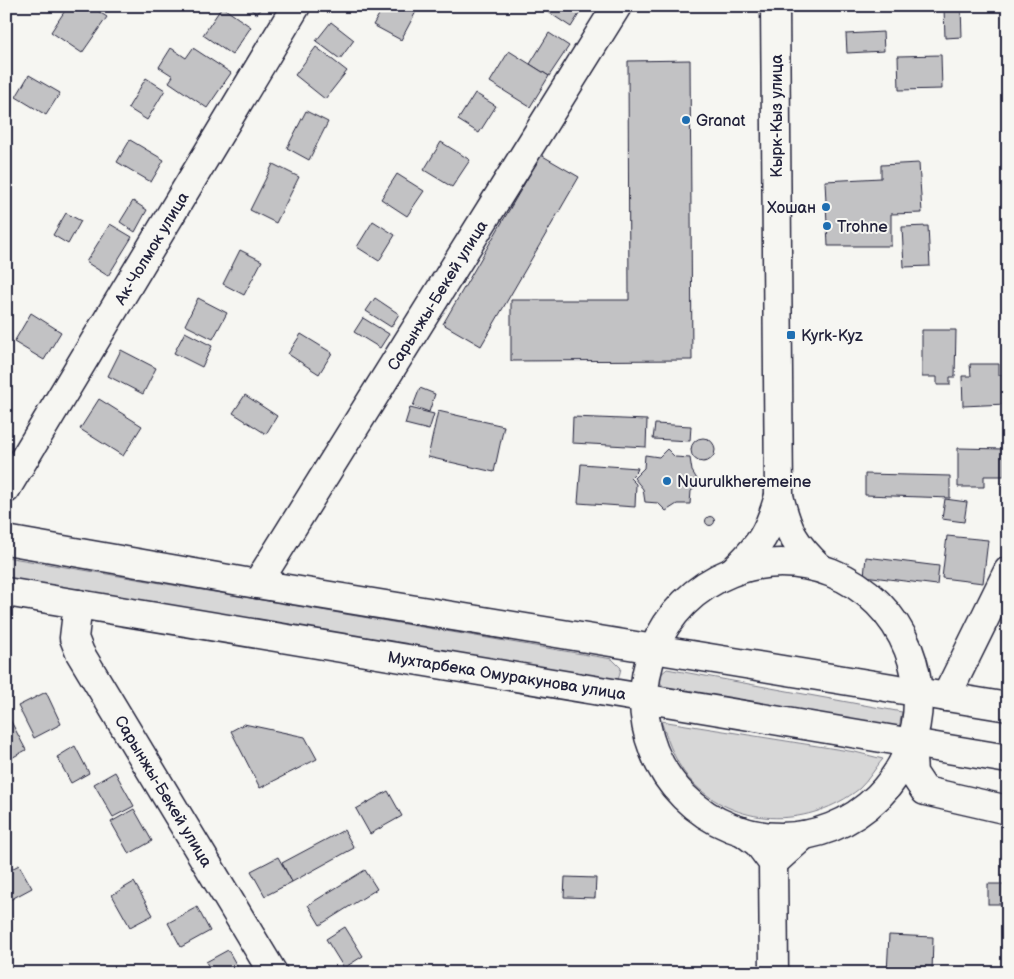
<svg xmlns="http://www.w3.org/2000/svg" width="1014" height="979" font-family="'Balsamiq Sans',sans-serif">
<rect width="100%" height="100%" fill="#f6f6f2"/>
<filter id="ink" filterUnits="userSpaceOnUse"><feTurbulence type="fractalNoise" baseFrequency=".02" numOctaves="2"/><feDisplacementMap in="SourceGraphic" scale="10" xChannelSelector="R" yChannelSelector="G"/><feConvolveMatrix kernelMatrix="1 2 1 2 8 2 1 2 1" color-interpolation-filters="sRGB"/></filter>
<g filter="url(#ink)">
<g fill="#d7d7d7" stroke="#7c7c89">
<path d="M6 557 612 659 621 668 618 681 6 581Z"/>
<path d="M667 669 902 712 899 728 668 692 659 681 660 675Z"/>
<path d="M661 721 855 752 883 759C875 768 868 781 859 789 810 827 741 829 695 785 677 768 669 744 661 721Z"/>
</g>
<g fill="#c2c2c4" stroke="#22223b">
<path d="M68 6H90L107 17 82 53 51 32Z"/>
<path d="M246 6H262L257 14Z"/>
<path d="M384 6H419L401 40 373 25Z"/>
<path d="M539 6H584L571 27Z"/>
<path d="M222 7 251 27 232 55 203 35Z"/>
<path d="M961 7 962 37 945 38 944 8Z"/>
<path d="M331 22 354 40 340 59 316 41Z"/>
<path d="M883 32 884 51 847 53 846 34Z"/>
<path d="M549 33 569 46 549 76 530 64Z"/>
<path d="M316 47 347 71 325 99 295 75Z"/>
<path d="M171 48 186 58 193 48 231 73 207 108 169 82 173 76 159 67Z"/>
<path d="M509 51 549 76 530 107 490 82Z"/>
<path d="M941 55 942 89 899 90 898 56Z"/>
<path d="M690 60 692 360 511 361V300H629L628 61Z"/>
<path d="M29 75 60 93 46 115 16 97Z"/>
<path d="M146 78 165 90 147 120 128 108Z"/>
<path d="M475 93 496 106 479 133 458 120Z"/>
<path d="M306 111 328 122 309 160 287 148Z"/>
<path d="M130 140 164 160 151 182 117 162Z"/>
<path d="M441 142 470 160 452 187 424 170Z"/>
<path d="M541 155 579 177 481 346 443 324Z"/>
<path d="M919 163 922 213 891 214V246H828L825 181 881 178V165Z"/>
<path d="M273 164 299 177 276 223 250 210Z"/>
<path d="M397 174 424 191 407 216 381 199Z"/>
<path d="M133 201 147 210 135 232 120 222Z"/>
<path d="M66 213 81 221 68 244 53 235Z"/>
<path d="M373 221 395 235 379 261 357 247Z"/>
<path d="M110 224 132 237 108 276 86 262Z"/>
<path d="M928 226 930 266 904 267 902 227Z"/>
<path d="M240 250 262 261 244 295 223 284Z"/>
<path d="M198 298 227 313 213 339 185 325Z"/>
<path d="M375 298 399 314 391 327 366 311Z"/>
<path d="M31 313 61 332 44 360 14 342Z"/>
<path d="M363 318 389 334 380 348 354 332Z"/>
<path d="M922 330H956L955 377H950V385H937V377H922Z"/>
<path d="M185 332 212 346 202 367 174 353Z"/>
<path d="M301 334 332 353 319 374 288 354Z"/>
<path d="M121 350 156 368 143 394 108 376Z"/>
<path d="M970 364H999V375H1004L1006 404 963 406 962 376H971Z"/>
<path d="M420 388 435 394 429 412 413 406Z"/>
<path d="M245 395 277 416 266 434 233 413Z"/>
<path d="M99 399 142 426 123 456 80 429Z"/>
<path d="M410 408 434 414 429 430 405 424Z"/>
<path d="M438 411 504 426 494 472 428 457Z"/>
<path d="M573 417 647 420 646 447 572 443Z"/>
<path d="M655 424 691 426 690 441 653 439Z"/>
<circle cx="703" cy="450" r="12"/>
<path d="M958 448 1004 449V476H984V487H958Z"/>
<path d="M667 449 675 457 690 458 692 471 700 484 691 491 690 504H677L666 511 658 503 645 502 643 489 634 478 644 468 645 455 659 457Z"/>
<path d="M581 464 638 468 637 471 630 478 636 484 635 507 578 503Z"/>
<path d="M865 474 950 476V498L865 495Z"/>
<path d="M945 499 967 502 964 522 942 519Z"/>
<circle cx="710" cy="521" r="4.5"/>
<path d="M947 536 988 540 983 583 942 578Z"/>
<path d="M866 557 939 566 937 585 864 576Z"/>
<path d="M46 692 61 724 34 738 18 706Z"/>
<path d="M6 712 26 750 6 761Z"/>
<path d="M244 724 305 737 317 759 260 788 231 731Z"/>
<path d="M75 746 89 773 71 783 57 757Z"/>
<path d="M115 772 134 806 113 817 94 784Z"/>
<path d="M388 791 402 816 370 834 356 809Z"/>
<path d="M134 809 152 841 129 854 111 822Z"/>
<path d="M344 830 354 848 292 882 282 863Z"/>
<path d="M278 857 292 882 265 896 251 871Z"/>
<path d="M19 865 32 888 6 902V872Z"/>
<path d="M365 870 377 889 320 925 308 905Z"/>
<path d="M565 877 596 878 595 898 564 897Z"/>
<path d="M134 882 153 915 130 927 112 895Z"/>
<rect x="988" y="884" width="20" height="20"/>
<path d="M197 907 210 931 181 947 168 923Z"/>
<path d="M345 927 363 956 344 968 326 939Z"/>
<path d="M889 935 933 937 932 973H887Z"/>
<path d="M228 950 241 973H212L206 962Z"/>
</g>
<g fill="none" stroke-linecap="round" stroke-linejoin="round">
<defs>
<g id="minor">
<path d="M775 6 779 496C788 532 793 542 820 568"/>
<path d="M6 489 296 6"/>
<path d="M733 571C761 544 768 534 779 496"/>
<path d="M257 584 617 6"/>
<path d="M78 604 74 638 80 653 273 973"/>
<path d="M946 697 1008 571"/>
<path d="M911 743 913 773 925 791 1008 810"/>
<path d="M742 831 758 843 773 863 774 973"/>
<path d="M773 863 804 835"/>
</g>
<g id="major">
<path d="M6 540 257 584 1008 707"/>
<circle cx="781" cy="700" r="137"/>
<path d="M6 592 1008 759"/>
</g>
</defs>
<use href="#minor" stroke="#22223b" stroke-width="31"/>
<use href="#major" stroke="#22223b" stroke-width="31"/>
<use href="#minor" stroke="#f6f6f2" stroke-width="28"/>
<use href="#major" stroke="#f6f6f2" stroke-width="28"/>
</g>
</g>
<g fill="#1f6fb2" stroke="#f6f6f2" stroke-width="2">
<circle cx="686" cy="120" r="5"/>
<circle cx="826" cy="207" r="5"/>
<circle cx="827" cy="226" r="5"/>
<rect x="786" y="330" width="10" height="10" rx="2.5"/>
<circle cx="667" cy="481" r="5"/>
</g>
<g text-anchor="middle" stroke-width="4" stroke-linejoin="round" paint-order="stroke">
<g font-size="16" fill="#22223b" stroke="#f6f6f2">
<text transform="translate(776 116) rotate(-90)" y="6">Кырк-Кыз улица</text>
<text transform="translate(151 248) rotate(-59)" y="6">Ак-Чолмок улица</text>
<text transform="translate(437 295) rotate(-58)" y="6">Сарынжы-Бекей улица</text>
<text transform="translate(507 675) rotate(9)" y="6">Мухтарбека Омуракунова улица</text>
<text transform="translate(164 791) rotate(59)" y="6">Сарынжы-Бекей улица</text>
</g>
<g font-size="16" fill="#22223b" stroke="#f6f6f2" text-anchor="start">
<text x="696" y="126">Granat</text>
<text x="816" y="213" text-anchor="end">Хошан</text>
<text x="837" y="232">Trohne</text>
<text x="801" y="341">Kyrk-Kyz</text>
<text x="677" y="487">Nuurulkheremeine</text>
</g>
</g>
<rect width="1014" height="979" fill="none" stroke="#f6f6f2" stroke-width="25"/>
<rect x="12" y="12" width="989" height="954" fill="none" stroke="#22223b" stroke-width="2" filter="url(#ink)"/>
</svg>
